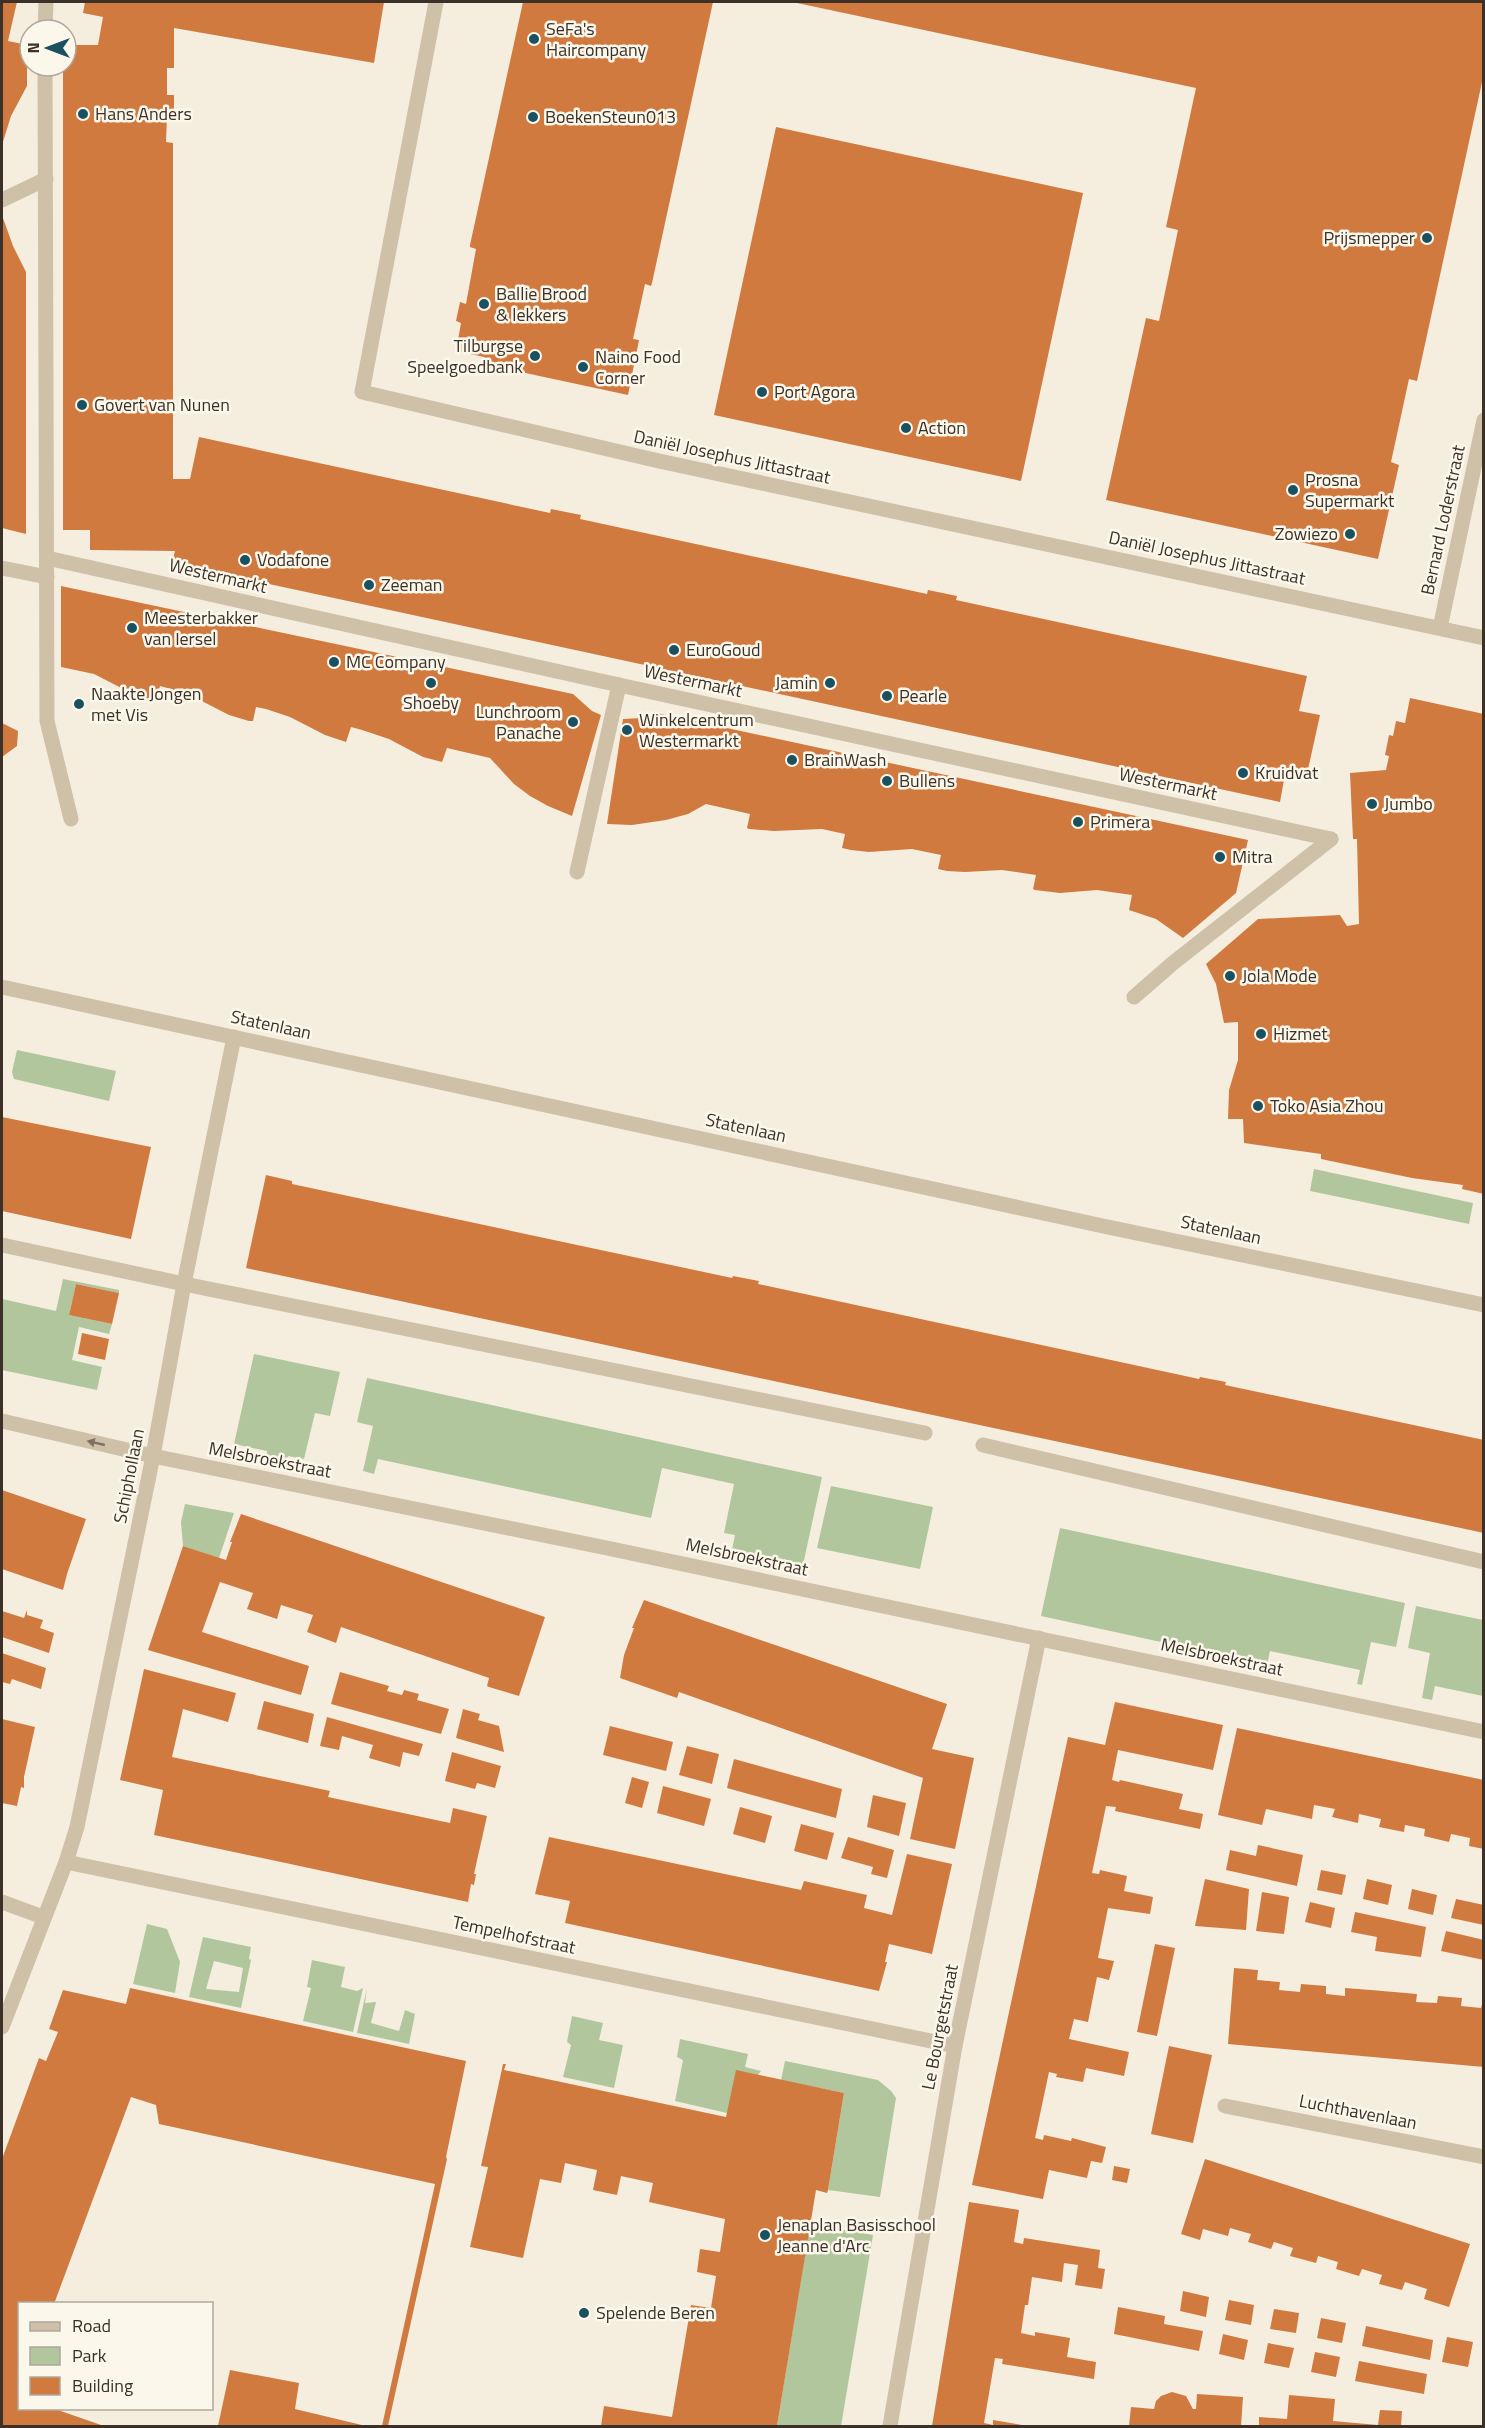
<svg xmlns="http://www.w3.org/2000/svg" width="1485" height="2428" font-family="'Titillium Web',sans-serif">
<rect width="100%" height="100%" fill="#f5eede"/>
<g fill="#b1c69c" fill-rule="evenodd">
<path d="M17 1050 116 1071 109 1101 14 1079 12 1072Z"/>
<path d="M1314 1169 1473 1203 1469 1224 1310 1191Z"/>
<path d="M63 1279 119 1290V1293L76 1284 69 1315 112 1324 109 1334 79 1327 72 1360 102 1367 97 1390 2 1370V1299L56 1311Z"/>
<path d="M254 1354 340 1372 330 1416 315 1413 304 1459 288 1456 287 1459 267 1455V1451L234 1444Z"/>
<path d="M367 1378 822 1477 803 1565 732 1550 735 1535 724 1533 734 1484 662 1468 651 1518 378 1459 374 1474 363 1471 373 1426 357 1422Z"/>
<path d="M831 1486 933 1507 920 1569 817 1548Z"/>
<path d="M185 1504 234 1513 219 1558 183 1546 181 1522Z"/>
<path d="M1060 1528 1405 1603 1396 1647 1371 1642 1362 1685 1357 1684 1360 1670 1270 1651 1267 1665 1041 1616Z"/>
<path d="M1416 1606 1483 1620V1696L1435 1686 1432 1700 1422 1698 1430 1653 1408 1648Z"/>
<path d="M147 1924 167 1929 180 1962 175 1993 133 1984Z"/>
<path d="M203 1937 251 1947 249 1959 251 1960 241 2008 189 1997ZM214 1961 243 1968 239 1992 206 1989Z"/>
<path d="M312 1960 345 1967 341 1987 357 1991 363 1988 353 2032 303 2021 311 1988 307 1987Z"/>
<path d="M367 1988 365 2003 376 2002 371 2023 399 2031 405 2010 415 2014 409 2044 357 2033Z"/>
<path d="M572 2016 603 2023 599 2040 623 2045 614 2088 563 2077 571 2045 567 2042Z"/>
<path d="M680 2039 748 2054 745 2067 761 2071 727 2113 675 2101 683 2060 677 2057Z"/>
<path d="M785 2061 878 2080 891 2091 896 2098 880 2197 828 2190 844 2093 781 2080Z"/>
<path d="M810 2224 873 2235 841 2426H777Z"/>
</g>
<g fill="#d17a40">
<path d="M2 2H17L8 41 27 45V86L11 116 2 145Z"/>
<path d="M85 2H384L374 63 174 28V68H167V95H174V116H167L166 142 173 143V479H190L199 437 550 513 551 509 581 515 580 519 927 594 928 590 957 596 956 600 1307 676 1299 711 1320 715 1307 774 1286 769 1280 802 172 563 175 551 90 550V530H63V66H66V45H98L103 17 83 13Z"/>
<path d="M523 2H713L652 283 651 286 645 284 633 339 639 340 628 395 483 364 484 357 456 351 461 323 456 321 460 302 466 304 476 249 470 247V245Z"/>
<path d="M797 3 1484 2V73L1417 381 1409 379 1391 462 1399 465 1378 559 1106 500 1146 318 1159 321 1178 230 1166 227 1196 88Z"/>
<path d="M776 127 1083 193 1021 481 714 415Z"/>
<path d="M2 218H3L13 246 26 272V534L2 528Z"/>
<path d="M61 586 573 694 592 711 601 715 572 816 548 806 530 796 514 784 490 758 447 748 442 762 423 757 389 739 362 730 351 727 346 742 325 735 290 717 266 709 256 707 253 721H249L229 715 192 696 171 689 160 686 156 701 137 696 94 674 61 667Z"/>
<path d="M1410 698 1484 714V1194L1462 1189 1463 1185 1412 1178 1321 1159V1154L1244 1143 1243 1119H1228L1229 1090 1238 1060V1022L1224 1023 1216 984 1206 964 1258 919 1340 915 1347 926 1359 924 1357 839H1353L1350 773 1386 770 1389 756 1385 755 1389 735 1393 736 1396 721 1405 723Z"/>
<path d="M657 713 1248 840 1236 893 1183 938 1156 919 1129 910 1132 895 1097 890 1060 893 1035 890 1033 889 1036 875 1002 870 965 872 947 871 938 869 941 855 912 849 869 852 851 850 842 848 845 834 822 829 774 831 749 829 747 828 750 814 706 804 688 814 666 820 632 825 607 824 623 719 642 718Z"/>
<path d="M2 723 18 731 17 746 2 757Z"/>
<path d="M2 1117 151 1147 131 1239 2 1211Z"/>
<path d="M266 1175 292 1181V1184L732 1278 733 1276 759 1281 758 1284 1199 1379 1200 1377 1226 1382 1225 1385 1484 1440V1533L246 1268Z"/>
<path d="M76 1284 119 1293 112 1324 69 1315Z"/>
<path d="M82 1333 109 1339 105 1360 78 1354Z"/>
<path d="M2 1490 86 1519 67 1574 63 1590 2 1569Z"/>
<path d="M241 1514 545 1617 519 1696 489 1687 487 1686 489 1678 341 1627 336 1643 307 1632 313 1615 281 1605 277 1619 247 1609 253 1593 220 1582 202 1632 309 1666 301 1695 148 1650 183 1546 226 1560 232 1542H230Z"/>
<path d="M644 1600 947 1704 932 1749 974 1758 955 1849 910 1839 923 1778 679 1692 677 1698 620 1678 624 1655 634 1628H632Z"/>
<path d="M27 1610V1615L43 1620 40 1628 54 1633 49 1653 2 1637V1611L24 1618Z"/>
<path d="M2 1653 46 1668 41 1689 12 1679 10 1684 2 1682Z"/>
<path d="M144 1669 236 1693 228 1722 183 1709 172 1757 330 1791 328 1797 450 1823 453 1808 487 1816 474 1874H476L474 1885 471 1884 468 1902 154 1835 163 1790 120 1780Z"/>
<path d="M340 1672 389 1686 387 1691 402 1695 404 1690 419 1694 417 1700 449 1709 441 1734 331 1704Z"/>
<path d="M264 1701 314 1714 308 1743 257 1729Z"/>
<path d="M1115 1702 1223 1725 1213 1770 1118 1750 1112 1780 1119 1782 1120 1780 1183 1794 1179 1809 1203 1814 1200 1829 1115 1811 1116 1807 1106 1806 1092 1873 1099 1874 1100 1870 1127 1876 1124 1891 1153 1897 1150 1914 1108 1908 1098 1958 1114 1961 1109 1980 1097 1977 1088 2022 1074 2019 1069 2039 1129 2052 1124 2076 1086 2068 1083 2082 1056 2077 1057 2074 1049 2072 1035 2138 1043 2140 1044 2135 1071 2141 1072 2138 1106 2147 1102 2163 1091 2161 1087 2178 1049 2170 1043 2199 972 2185 1068 1737 1105 1745Z"/>
<path d="M463 1709 480 1714 478 1720 499 1726 504 1752 456 1738Z"/>
<path d="M327 1717 423 1744 419 1756 403 1752 400 1767 369 1758 373 1745 342 1736 339 1750 320 1746Z"/>
<path d="M2 1719 35 1727 24 1777V1788L21 1787 17 1806 2 1803Z"/>
<path d="M610 1726 673 1742 666 1771 603 1755Z"/>
<path d="M1237 1728 1484 1780V1849L1469 1846 1470 1838 1451 1834 1449 1842 1424 1836 1425 1829 1405 1825 1404 1832 1379 1827 1381 1819 1359 1814 1358 1823 1332 1817 1335 1809 1314 1805 1312 1819 1266 1809 1262 1825 1218 1815Z"/>
<path d="M687 1746 719 1754 712 1784 679 1775Z"/>
<path d="M452 1752 501 1766 495 1788 477 1783 475 1789 445 1781Z"/>
<path d="M734 1759 842 1789 836 1818 727 1788Z"/>
<path d="M632 1777 649 1782 642 1808 625 1803Z"/>
<path d="M663 1786 711 1799 704 1826 657 1813Z"/>
<path d="M873 1795 906 1803 899 1836 867 1827Z"/>
<path d="M740 1807 772 1816 765 1843 733 1834Z"/>
<path d="M801 1824 834 1833 827 1860 794 1851Z"/>
<path d="M549 1837 801 1890 804 1881 867 1895 864 1908 892 1915 907 1854 952 1864 932 1954 889 1944 885 1962H887L879 1991 565 1923 570 1901 535 1894Z"/>
<path d="M848 1837 894 1850 887 1878 871 1874 873 1867 841 1858Z"/>
<path d="M1258 1845 1303 1855 1297 1886 1226 1870 1230 1850 1256 1856Z"/>
<path d="M1321 1870 1346 1875 1342 1895 1317 1890Z"/>
<path d="M1205 1879 1249 1889 1246 1930 1195 1926Z"/>
<path d="M1367 1879 1392 1885 1388 1905 1363 1899Z"/>
<path d="M1412 1889 1437 1895 1433 1915 1408 1909Z"/>
<path d="M1262 1892 1289 1897 1284 1934 1256 1931Z"/>
<path d="M1456 1899 1484 1905V1925L1451 1918Z"/>
<path d="M1310 1902 1335 1908 1331 1928 1305 1922Z"/>
<path d="M1355 1912 1426 1927 1421 1957 1375 1951 1377 1937 1351 1932Z"/>
<path d="M1446 1931 1484 1940V1960L1441 1951Z"/>
<path d="M1155 1944 1175 1948 1157 2036 1137 2032Z"/>
<path d="M1234 1968 1258 1970 1257 1980 1280 1982 1279 1990 1300 1992 1301 1984 1326 1986V1994L1345 1996V1988L1371 1990 1417 1994 1416 2002 1437 2003 1438 1996 1462 1998 1461 2006 1481 2008 1484 1999V2067L1228 2044Z"/>
<path d="M130 1988 466 2061 446 2157 447 2159 388 2426H382L435 2184 159 2124 156 2105 131 2097 54 2304H20V2409H55L104 2426H2V2159L39 2058 46 2061 58 2032 49 2029 63 1990 126 2004Z"/>
<path d="M1169 2046 1212 2055 1193 2143 1151 2134Z"/>
<path d="M503 2064H506L504 2070 726 2117 736 2070 844 2093 828 2190 827 2193 816 2190 777 2426H601L604 2406 672 2417 691 2305 711 2308 716 2276 697 2272 700 2249 720 2252 725 2219 649 2202 653 2183 621 2176 617 2195 593 2190 597 2170 565 2163 561 2183 540 2179 523 2258 470 2247 488 2167 481 2166Z"/>
<path d="M1205 2159 1470 2244 1449 2307 1424 2299 1427 2289 1405 2282 1402 2290 1379 2284 1382 2275 1362 2269 1359 2276 1336 2269 1338 2262 1318 2256 1316 2263 1290 2256 1293 2248 1274 2242 1271 2249 1248 2242 1251 2234 1230 2228 1228 2236 1203 2229 1200 2240 1181 2234Z"/>
<path d="M1114 2166 1130 2169 1127 2183 1112 2180Z"/>
<path d="M969 2202 1019 2210 1014 2242 1023 2244 1024 2238 1100 2250 1098 2268 1105 2269 1102 2289 1075 2285 1078 2265 1064 2263 1062 2282 1032 2277 1028 2305H1025L1021 2333 1035 2336V2332L1070 2338 1067 2357 1096 2362 1094 2379 1002 2364 1003 2359 995 2358 984 2423 993 2425V2420L1028 2426H932Z"/>
<path d="M1183 2291 1209 2297 1206 2317 1180 2311Z"/>
<path d="M1229 2300 1254 2305 1251 2325 1225 2320Z"/>
<path d="M1118 2307 1165 2316 1164 2324 1203 2331 1199 2351 1114 2334Z"/>
<path d="M1274 2309 1299 2313 1296 2333 1270 2329Z"/>
<path d="M1321 2318 1346 2323 1342 2343 1317 2338Z"/>
<path d="M1366 2326 1433 2340 1430 2360 1362 2346Z"/>
<path d="M1223 2334 1248 2340 1244 2360 1219 2354Z"/>
<path d="M1447 2337 1473 2342 1468 2367 1442 2362Z"/>
<path d="M1268 2343 1294 2348 1289 2368 1264 2363Z"/>
<path d="M1315 2352 1340 2357 1336 2377 1311 2372Z"/>
<path d="M1359 2361 1427 2374 1424 2394 1355 2381Z"/>
<path d="M230 2370 299 2383 295 2409 366 2426H218Z"/>
<path d="M1172 2392 1186 2396 1193 2409H1196L1197 2394 1243 2397 1241 2426H1129L1131 2407 1154 2409 1156 2401 1161 2396Z"/>
<path d="M1289 2395 1335 2399 1333 2421 1378 2425 1380 2410 1402 2411 1401 2426H1259V2417L1287 2419Z"/>
</g>
<g fill="none" stroke-linecap="round" stroke-linejoin="round">
<g stroke="#cfc0a8" stroke-width="15">
<path d="M436 2 362 392 659 461 1484 638"/>
<path d="M45 30 46 2"/>
<path d="M45 66 47 721 71 819"/>
<path d="M2 200 46 179"/>
<path d="M47 558 619 685 1331 839"/>
<path d="M2 568 47 577"/>
<path d="M1440 628 1484 420"/>
<path d="M577 872 619 685"/>
<path d="M2 987 1103 1226 1484 1305"/>
<path d="M1134 997 1173 963 1331 839"/>
<path d="M2 1245 184 1284 925 1433"/>
<path d="M2 1421 153 1456 602 1547 1484 1732"/>
<path d="M983 1445 1484 1562"/>
<path d="M66 1862 955 2046"/>
<path d="M2 1902 43 1917"/>
<path d="M2 2027 66 1862 77 1827 153 1456 184 1284 234 1037"/>
<path d="M1225 2106 1484 2157"/>
<path d="M890 2426 955 2046 1039 1638"/>
</g>
</g>
<defs><path id="oneway-solid" d="M-6-.8H1V-3.2L6.5 0L1 3.2V.8H-6Z" transform="scale(1.5)"/></defs>
<use fill="#7e7162" href="#oneway-solid" transform="translate(96 1443) rotate(-167)"/>
<g fill="#1a5161" stroke="#fcf7eb" stroke-width="2">
<circle cx="534" cy="39" r="6"/>
<circle cx="83" cy="114" r="6"/>
<circle cx="533" cy="117" r="6"/>
<circle cx="1427" cy="238" r="6"/>
<circle cx="484" cy="304" r="6"/>
<circle cx="535" cy="356" r="6"/>
<circle cx="583" cy="367" r="6"/>
<circle cx="762" cy="392" r="6"/>
<circle cx="82" cy="405" r="6"/>
<circle cx="906" cy="428" r="6"/>
<circle cx="1293" cy="490" r="6"/>
<circle cx="1350" cy="534" r="6"/>
<circle cx="245" cy="560" r="6"/>
<circle cx="369" cy="585" r="6"/>
<circle cx="132" cy="628" r="6"/>
<circle cx="674" cy="650" r="6"/>
<circle cx="334" cy="662" r="6"/>
<circle cx="431" cy="683" r="6"/>
<circle cx="830" cy="683" r="6"/>
<circle cx="887" cy="696" r="6"/>
<circle cx="79" cy="704" r="6"/>
<circle cx="573" cy="722" r="6"/>
<circle cx="627" cy="730" r="6"/>
<circle cx="792" cy="760" r="6"/>
<circle cx="1243" cy="773" r="6"/>
<circle cx="887" cy="781" r="6"/>
<circle cx="1372" cy="804" r="6"/>
<circle cx="1078" cy="822" r="6"/>
<circle cx="1220" cy="857" r="6"/>
<circle cx="1230" cy="976" r="6"/>
<circle cx="1261" cy="1034" r="6"/>
<circle cx="1258" cy="1106" r="6"/>
<circle cx="765" cy="2235" r="6"/>
<circle cx="584" cy="2313" r="6"/>
</g>
<g text-anchor="middle" stroke-width="5" stroke-linejoin="round" paint-order="stroke">
<g font-size="18" fill="#3b3129" stroke="#fcf7eb" text-anchor="start">
<text x="546" y="35">SeFa's<tspan x="546" dy="21">Haircompany</tspan></text>
<text x="95" y="120">Hans Anders</text>
<text x="545" y="123">BoekenSteun013</text>
<text x="1415" y="244" text-anchor="end">Prijsmepper</text>
<text x="496" y="300">Ballie Brood<tspan x="496" dy="21">&amp; lekkers</tspan></text>
<text x="523" y="352" text-anchor="end">Tilburgse<tspan x="523" dy="21">Speelgoedbank</tspan></text>
<text x="595" y="363">Naino Food<tspan x="595" dy="21">Corner</tspan></text>
<text x="774" y="398">Port Agora</text>
<text x="94" y="411">Govert van Nunen</text>
<text x="918" y="434">Action</text>
<text x="1305" y="486">Prosna<tspan x="1305" dy="21">Supermarkt</tspan></text>
<text x="1338" y="540" text-anchor="end">Zowiezo</text>
<text x="257" y="566">Vodafone</text>
<text x="381" y="591">Zeeman</text>
<text x="144" y="624">Meesterbakker<tspan x="144" dy="21">van Iersel</tspan></text>
<text x="686" y="656">EuroGoud</text>
<text x="346" y="668">MC Company</text>
<text x="818" y="689" text-anchor="end">Jamin</text>
<text x="91" y="700">Naakte Jongen<tspan x="91" dy="21">met Vis</tspan></text>
<text x="899" y="702">Pearle</text>
<text x="431" y="709" text-anchor="middle">Shoeby</text>
<text x="561" y="718" text-anchor="end">Lunchroom<tspan x="561" dy="21">Panache</tspan></text>
<text x="639" y="726">Winkelcentrum<tspan x="639" dy="21">Westermarkt</tspan></text>
<text x="804" y="766">BrainWash</text>
<text x="1255" y="779">Kruidvat</text>
<text x="899" y="787">Bullens</text>
<text x="1384" y="810">Jumbo</text>
<text x="1090" y="828">Primera</text>
<text x="1232" y="863">Mitra</text>
<text x="1242" y="982">Jola Mode</text>
<text x="1273" y="1040">Hizmet</text>
<text x="1270" y="1112">Toko Asia Zhou</text>
<text x="777" y="2231">Jenaplan Basisschool<tspan x="777" dy="21">Jeanne d'Arc</tspan></text>
<text x="596" y="2319">Spelende Beren</text>
</g>
<g font-size="18" fill="#3b3129" stroke="#fcf7eb">
<text transform="translate(732 457) rotate(12)" y="6">Daniël Josephus Jittastraat</text>
<text transform="translate(1443 520) rotate(-78)" y="6">Bernard Loderstraat</text>
<text transform="translate(1207 558) rotate(12)" y="6">Daniël Josephus Jittastraat</text>
<text transform="translate(218 576) rotate(13)" y="6">Westermarkt</text>
<text transform="translate(693 681) rotate(12)" y="6">Westermarkt</text>
<text transform="translate(1168 784) rotate(12)" y="6">Westermarkt</text>
<text transform="translate(271 1025) rotate(12)" y="6">Statenlaan</text>
<text transform="translate(746 1128) rotate(12)" y="6">Statenlaan</text>
<text transform="translate(1221 1230) rotate(12)" y="6">Statenlaan</text>
<text transform="translate(270 1460) rotate(11)" y="6">Melsbroekstraat</text>
<text transform="translate(129 1476) rotate(-79)" y="6">Schiphollaan</text>
<text transform="translate(747 1557) rotate(12)" y="6">Melsbroekstraat</text>
<text transform="translate(1222 1657) rotate(12)" y="6">Melsbroekstraat</text>
<text transform="translate(514 1935) rotate(12)" y="6">Tempelhofstraat</text>
<text transform="translate(940 2027) rotate(-79)" y="6">Le Bourgetstraat</text>
<text transform="translate(1358 2112) rotate(11)" y="6">Luchthavenlaan</text>
</g>
</g>
<rect width="1485" height="2428" fill="none" stroke="#3b3129" stroke-width="6"/>
<rect x="18" y="2302" width="195" height="108" fill="#fcf7eb" stroke="#afa89d" stroke-width="1.5"/>
<rect x="30" y="2322" width="30" height="9" fill="#cfc0a8" stroke="#afa89d" stroke-width="1.5"/>
<text x="72" y="2332" font-size="18" fill="#3b3129">Road</text>
<rect x="30" y="2347" width="30" height="18" fill="#b1c69c" stroke="#afa89d" stroke-width="1.5"/>
<text x="72" y="2362" font-size="18" fill="#3b3129">Park</text>
<rect x="30" y="2377" width="30" height="18" fill="#d17a40" stroke="#afa89d" stroke-width="1.5"/>
<text x="72" y="2392" font-size="18" fill="#3b3129">Building</text>
<g transform="translate(48 48) rotate(270)"><circle r="28" fill="#fcf7eb" stroke="#afa89d" stroke-width="1.5"/>
<path d="M0-4.5L10 22L0 15L-10 22Z" fill="#1a5161"/>
<text y="-9" font-size="16" font-weight="bold" text-anchor="middle" fill="#3b3129">N</text>
</g>
</svg>
